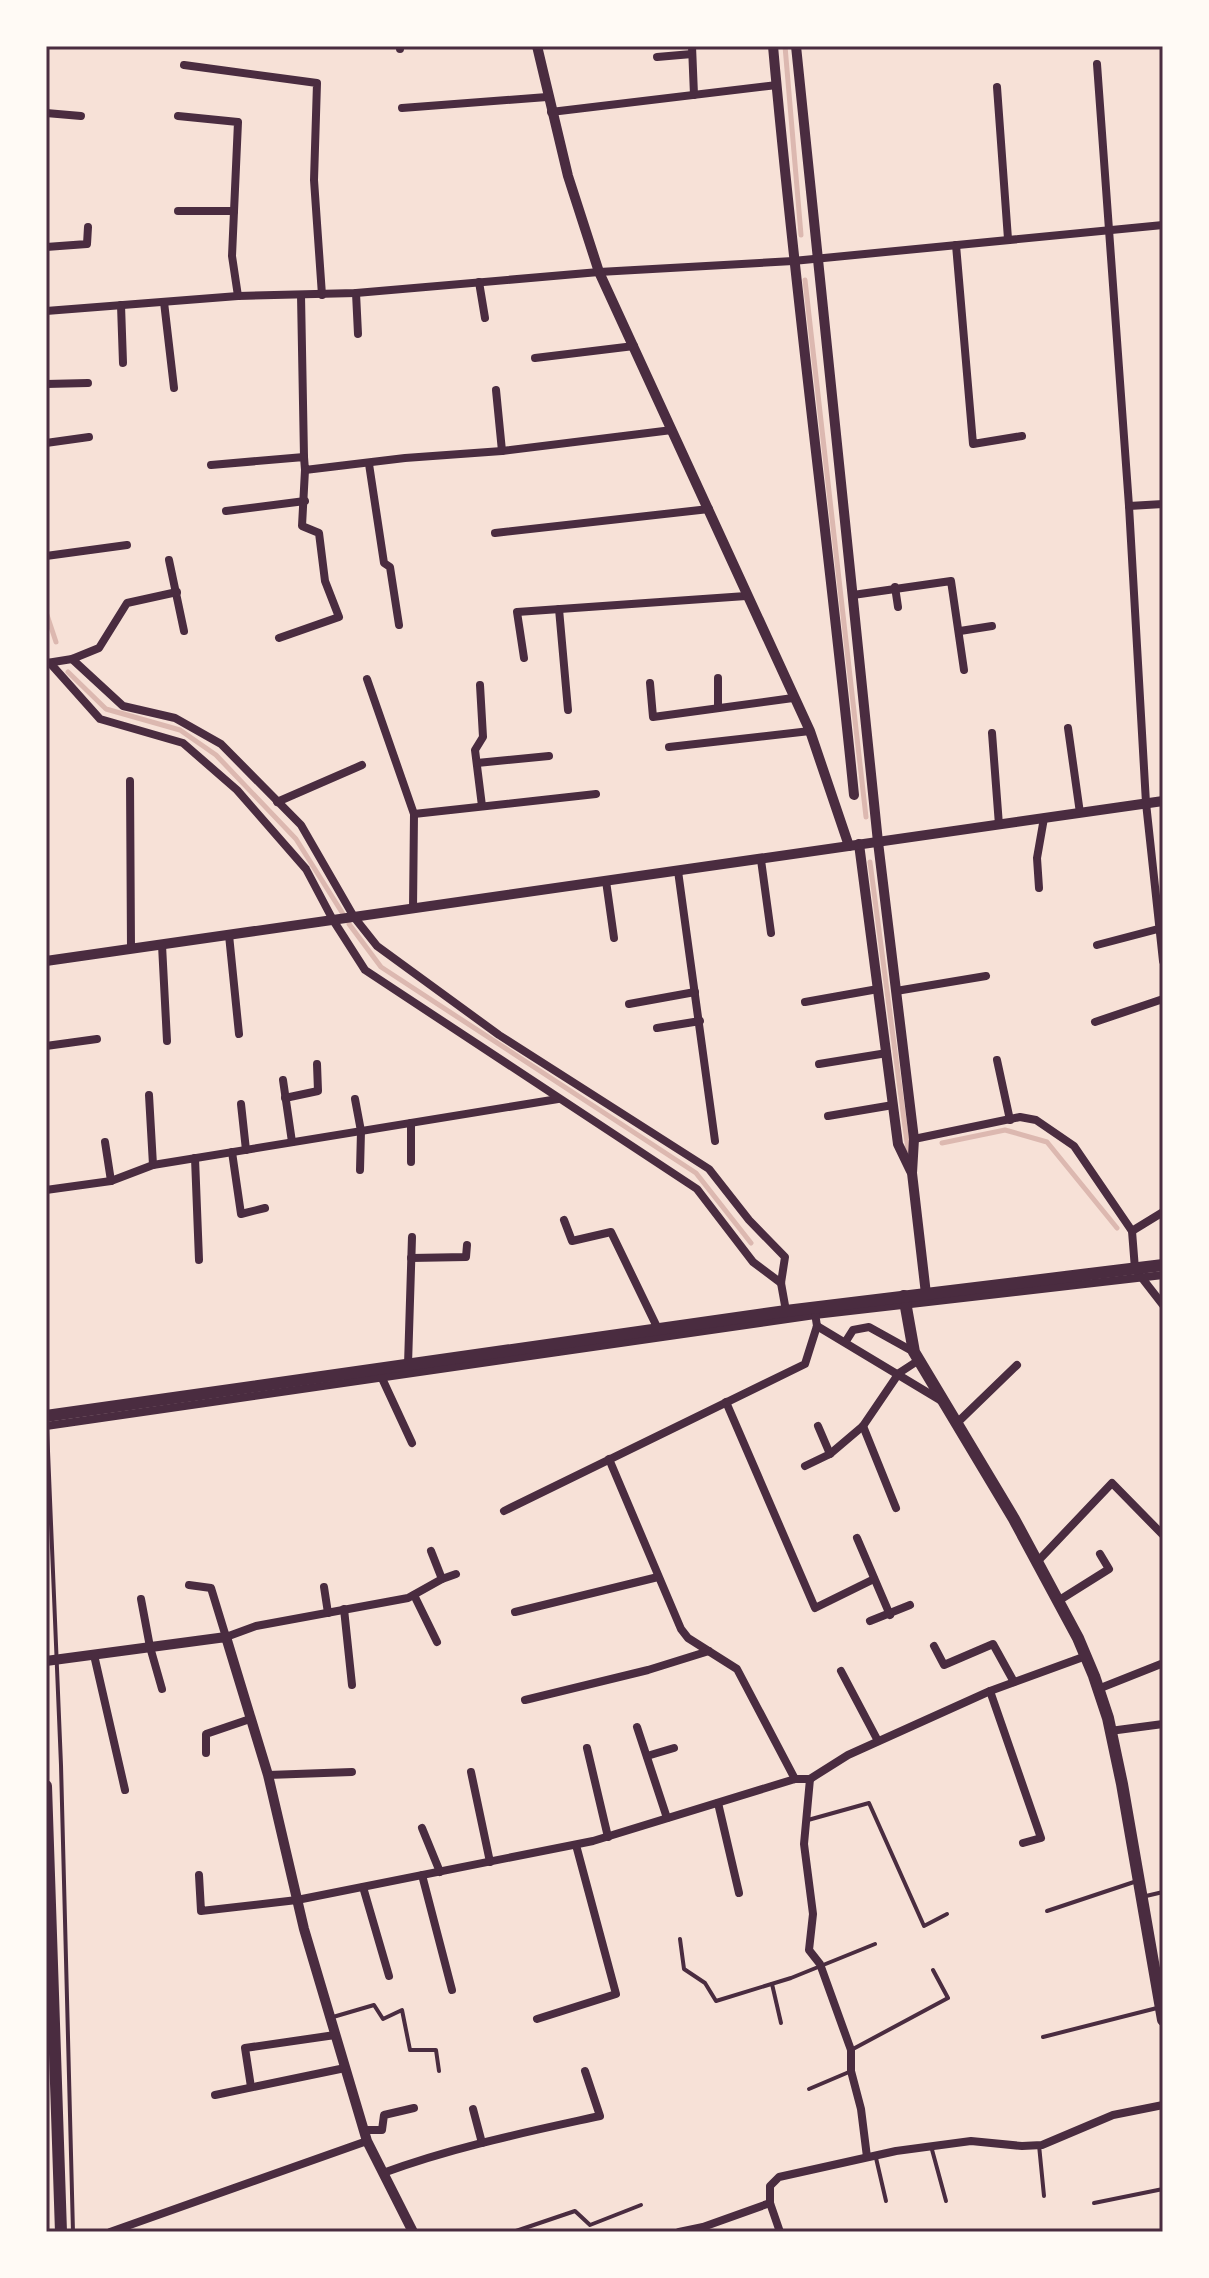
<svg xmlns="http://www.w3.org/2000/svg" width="1209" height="2278" font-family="'Open Sans',sans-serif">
<rect width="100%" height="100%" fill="#f7e1d7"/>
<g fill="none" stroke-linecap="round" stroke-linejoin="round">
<g stroke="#dcb8b0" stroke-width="5">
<path d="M785 46 801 235"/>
<path d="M805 280 866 817"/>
<path d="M46 612 56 642"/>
<path d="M68 672 106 709 180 730 216 755 296 839 343 914"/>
<path d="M870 862 908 1150"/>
<path d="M349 924 381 967 696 1173 751 1243"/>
<path d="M942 1143 1005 1130 1047 1142 1117 1228"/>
</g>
<g stroke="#4a2c40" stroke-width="4">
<path d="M46 1383V1413"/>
<path d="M47 1427 61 1765 73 2232"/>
<path d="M808 1820 869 1803 924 1926 947 1914"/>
<path d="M1146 1896 1163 1892"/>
<path d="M1047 1911 1137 1881"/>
<path d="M680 1939 684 1969 705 1983 716 2001 791 1978 875 1944"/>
<path d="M772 1984 781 2023"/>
<path d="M333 2017 374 2005 383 2019 402 2010 410 2050H436L439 2071"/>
<path d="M1043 2037 1157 2008"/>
<path d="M853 2049 948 1998 933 1970"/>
<path d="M809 2089 849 2072"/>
<path d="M1039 2145 1044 2196"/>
<path d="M931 2146 946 2201"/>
<path d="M876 2158 886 2201"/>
<path d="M1094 2203 1163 2189"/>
<path d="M513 2232 575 2211 590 2225 641 2205"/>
</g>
<g stroke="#4a2c40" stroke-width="8">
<path d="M692 46 694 95"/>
<path d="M400 49V46"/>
<path d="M657 57 692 54"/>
<path d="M1097 64 1129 506 1146 803 1163 961"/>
<path d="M184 65 317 83 314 180 322 295"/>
<path d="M997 87 1008 239"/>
<path d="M402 108 547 97"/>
<path d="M551 112 777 85"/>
<path d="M46 113 81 116"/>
<path d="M178 116 238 122 232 256 238 296"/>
<path d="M178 211H234"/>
<path d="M956 245 973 444 1022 436"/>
<path d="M46 247 87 244 88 227"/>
<path d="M479 282 485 318"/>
<path d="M356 293 358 334"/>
<path d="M301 295 304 457"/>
<path d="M164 302 174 388"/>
<path d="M121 305 123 363"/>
<path d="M46 311 238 296 356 293 599 272 793 261 1163 225"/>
<path d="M535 358 634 346"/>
<path d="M46 384 88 383"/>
<path d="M496 390 502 451"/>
<path d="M46 443 89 437"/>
<path d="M369 464 384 563 390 567 399 625"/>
<path d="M211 465 304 457 305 470 405 458 502 451 672 430"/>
<path d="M1129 506 1163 504"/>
<path d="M226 511 305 501"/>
<path d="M495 533 709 509"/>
<path d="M46 556 127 545"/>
<path d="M169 560 184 631"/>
<path d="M895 587 898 607"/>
<path d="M853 595 951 581 964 670"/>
<path d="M559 609 568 710"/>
<path d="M960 631 992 626"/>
<path d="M279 638 339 617 325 581 319 533 302 526 305 470"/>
<path d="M524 658 517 612 746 596"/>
<path d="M72 659 123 706 175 718 221 744 301 825 354 917 377 946 499 1035 709 1169 749 1220 785 1257 781 1283 786 1311"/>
<path d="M47 663 72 659 99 648 127 603 177 592"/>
<path d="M50 663 100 719 183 743 237 790 306 869 333 920 365 970 697 1189 753 1262 781 1283"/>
<path d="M718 678V708"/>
<path d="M367 679 414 814 413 909"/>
<path d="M650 683 653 717 793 698"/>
<path d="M480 685 483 737 475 750 482 806"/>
<path d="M1068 728 1080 813"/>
<path d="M992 733 999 825"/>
<path d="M669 747 810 731"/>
<path d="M477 763 549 756"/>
<path d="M130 781 131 949"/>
<path d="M277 802 362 765"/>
<path d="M414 814 596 794"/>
<path d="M761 860 771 933"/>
<path d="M678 871 715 1141"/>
<path d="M606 881 614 938"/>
<path d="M1039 888 1037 858 1044 818"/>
<path d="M229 935 239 1034"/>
<path d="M162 945 167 1041"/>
<path d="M1097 945 1158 929"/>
<path d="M896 991 986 976"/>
<path d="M805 1002 878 989"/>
<path d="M629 1004 695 992"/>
<path d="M1095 1022 1163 999"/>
<path d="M657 1028 700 1021"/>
<path d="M46 1046 97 1039"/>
<path d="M997 1060 1010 1120"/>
<path d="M819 1064 887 1053"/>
<path d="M283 1080 292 1142"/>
<path d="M149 1095 153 1165"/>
<path d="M285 1098 318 1091 317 1064"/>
<path d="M355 1099 361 1131 360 1170"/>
<path d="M241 1104 246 1150"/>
<path d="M828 1116 893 1105"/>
<path d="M411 1123V1162"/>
<path d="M914 1139 1020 1117 1036 1120 1074 1146 1132 1231 1135 1269 1163 1305"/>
<path d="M105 1142 111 1181"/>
<path d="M232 1152 241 1214 265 1208"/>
<path d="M195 1158 199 1260"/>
<path d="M46 1190 111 1181 153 1165 558 1099"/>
<path d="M564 1220 572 1241 611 1232 658 1329"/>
<path d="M1132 1231 1163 1212"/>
<path d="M411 1258 466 1257 467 1245"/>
<path d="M817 1326 940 1400"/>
<path d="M846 1341 853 1330 869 1327 914 1352"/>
<path d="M408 1365 412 1237"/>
<path d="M380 1374 412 1443"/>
<path d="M726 1402 815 1608 874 1579"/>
<path d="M958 1422 1017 1365"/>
<path d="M46 1426 815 1315 1163 1275"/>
<path d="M818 1426 830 1454"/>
<path d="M863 1426 896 1508"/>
<path d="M609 1459 681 1629 688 1638 737 1669 795 1779"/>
<path d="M805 1466 830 1454 863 1426 899 1373 919 1360"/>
<path d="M504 1511 805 1364 817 1326 815 1313"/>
<path d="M857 1538 890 1615"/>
<path d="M431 1551 442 1579"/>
<path d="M1037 1562 1112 1483 1163 1535"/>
<path d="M189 1585 211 1588 226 1637 256 1626 408 1598 442 1579 456 1574"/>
<path d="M324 1587 328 1613"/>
<path d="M414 1595 437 1642"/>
<path d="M141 1599 150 1647 162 1689"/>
<path d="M1058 1601 1109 1569 1100 1554"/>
<path d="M344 1609 352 1685"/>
<path d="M515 1612 658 1577"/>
<path d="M870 1621 910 1605"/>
<path d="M934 1646 944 1665 993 1644 1014 1682"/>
<path d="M94 1655 125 1790"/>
<path d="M841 1671 878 1741"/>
<path d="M1098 1689 1161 1664"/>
<path d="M990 1691 1041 1838 1023 1843"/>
<path d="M525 1700 648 1670 709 1651"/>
<path d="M637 1727 667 1818"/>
<path d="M1110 1731 1163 1724"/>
<path d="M587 1748 608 1837"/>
<path d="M206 1753V1734L250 1719"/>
<path d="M647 1756 674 1748"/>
<path d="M471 1772 490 1862"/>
<path d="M268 1775 352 1772"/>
<path d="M810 1779 804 1844 813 1914 809 1950 820 1964 851 2050V2071L861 2109 867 2157"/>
<path d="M718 1803 739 1893"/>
<path d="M422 1828 440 1872"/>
<path d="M199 1875 201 1911 297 1900 593 1841 795 1779H810L848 1755 990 1691 1086 1656"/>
<path d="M422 1875 452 1990"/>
<path d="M363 1887 389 1976"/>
<path d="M537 2019 616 1994 576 1845"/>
<path d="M251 2087 245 2048 335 2035"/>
<path d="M215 2095 345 2068"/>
<path d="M473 2109 482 2143"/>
<path d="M364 2130H382L384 2115 414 2108"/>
<path d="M383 2173C453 2147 527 2132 600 2116L585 2071"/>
<path d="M110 2232 367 2141"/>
<path d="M679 2232 703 2227 770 2203"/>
<path d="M780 2232 770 2203V2186L779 2177 896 2151 971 2141 1022 2146 1042 2145 1113 2115 1163 2105"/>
</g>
<g stroke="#4a2c40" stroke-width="10">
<path d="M537 46 568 176 599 272 810 731 849 846"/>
<path d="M773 46C795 296 829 545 854 795"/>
<path d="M796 46 878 842 914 1139 912 1173 926 1294"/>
<path d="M859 844 898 1144 911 1171"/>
<path d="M46 961 1163 801"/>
<path d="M46 1661 226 1637 268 1775 304 1929 367 2141 413 2232"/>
</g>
<g stroke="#4a2c40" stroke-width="12">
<path d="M904 1296 914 1352 1014 1519 1078 1638 1094 1676 1108 1718 1122 1784 1163 2020"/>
<path d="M46 1416 786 1311 1163 1265"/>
<path d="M46 1786 61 2232"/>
</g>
</g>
<rect width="1209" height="2278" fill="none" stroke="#fffaf5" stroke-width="96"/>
<rect x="48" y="48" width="1113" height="2182" fill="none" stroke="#4a2c40" stroke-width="3"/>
</svg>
